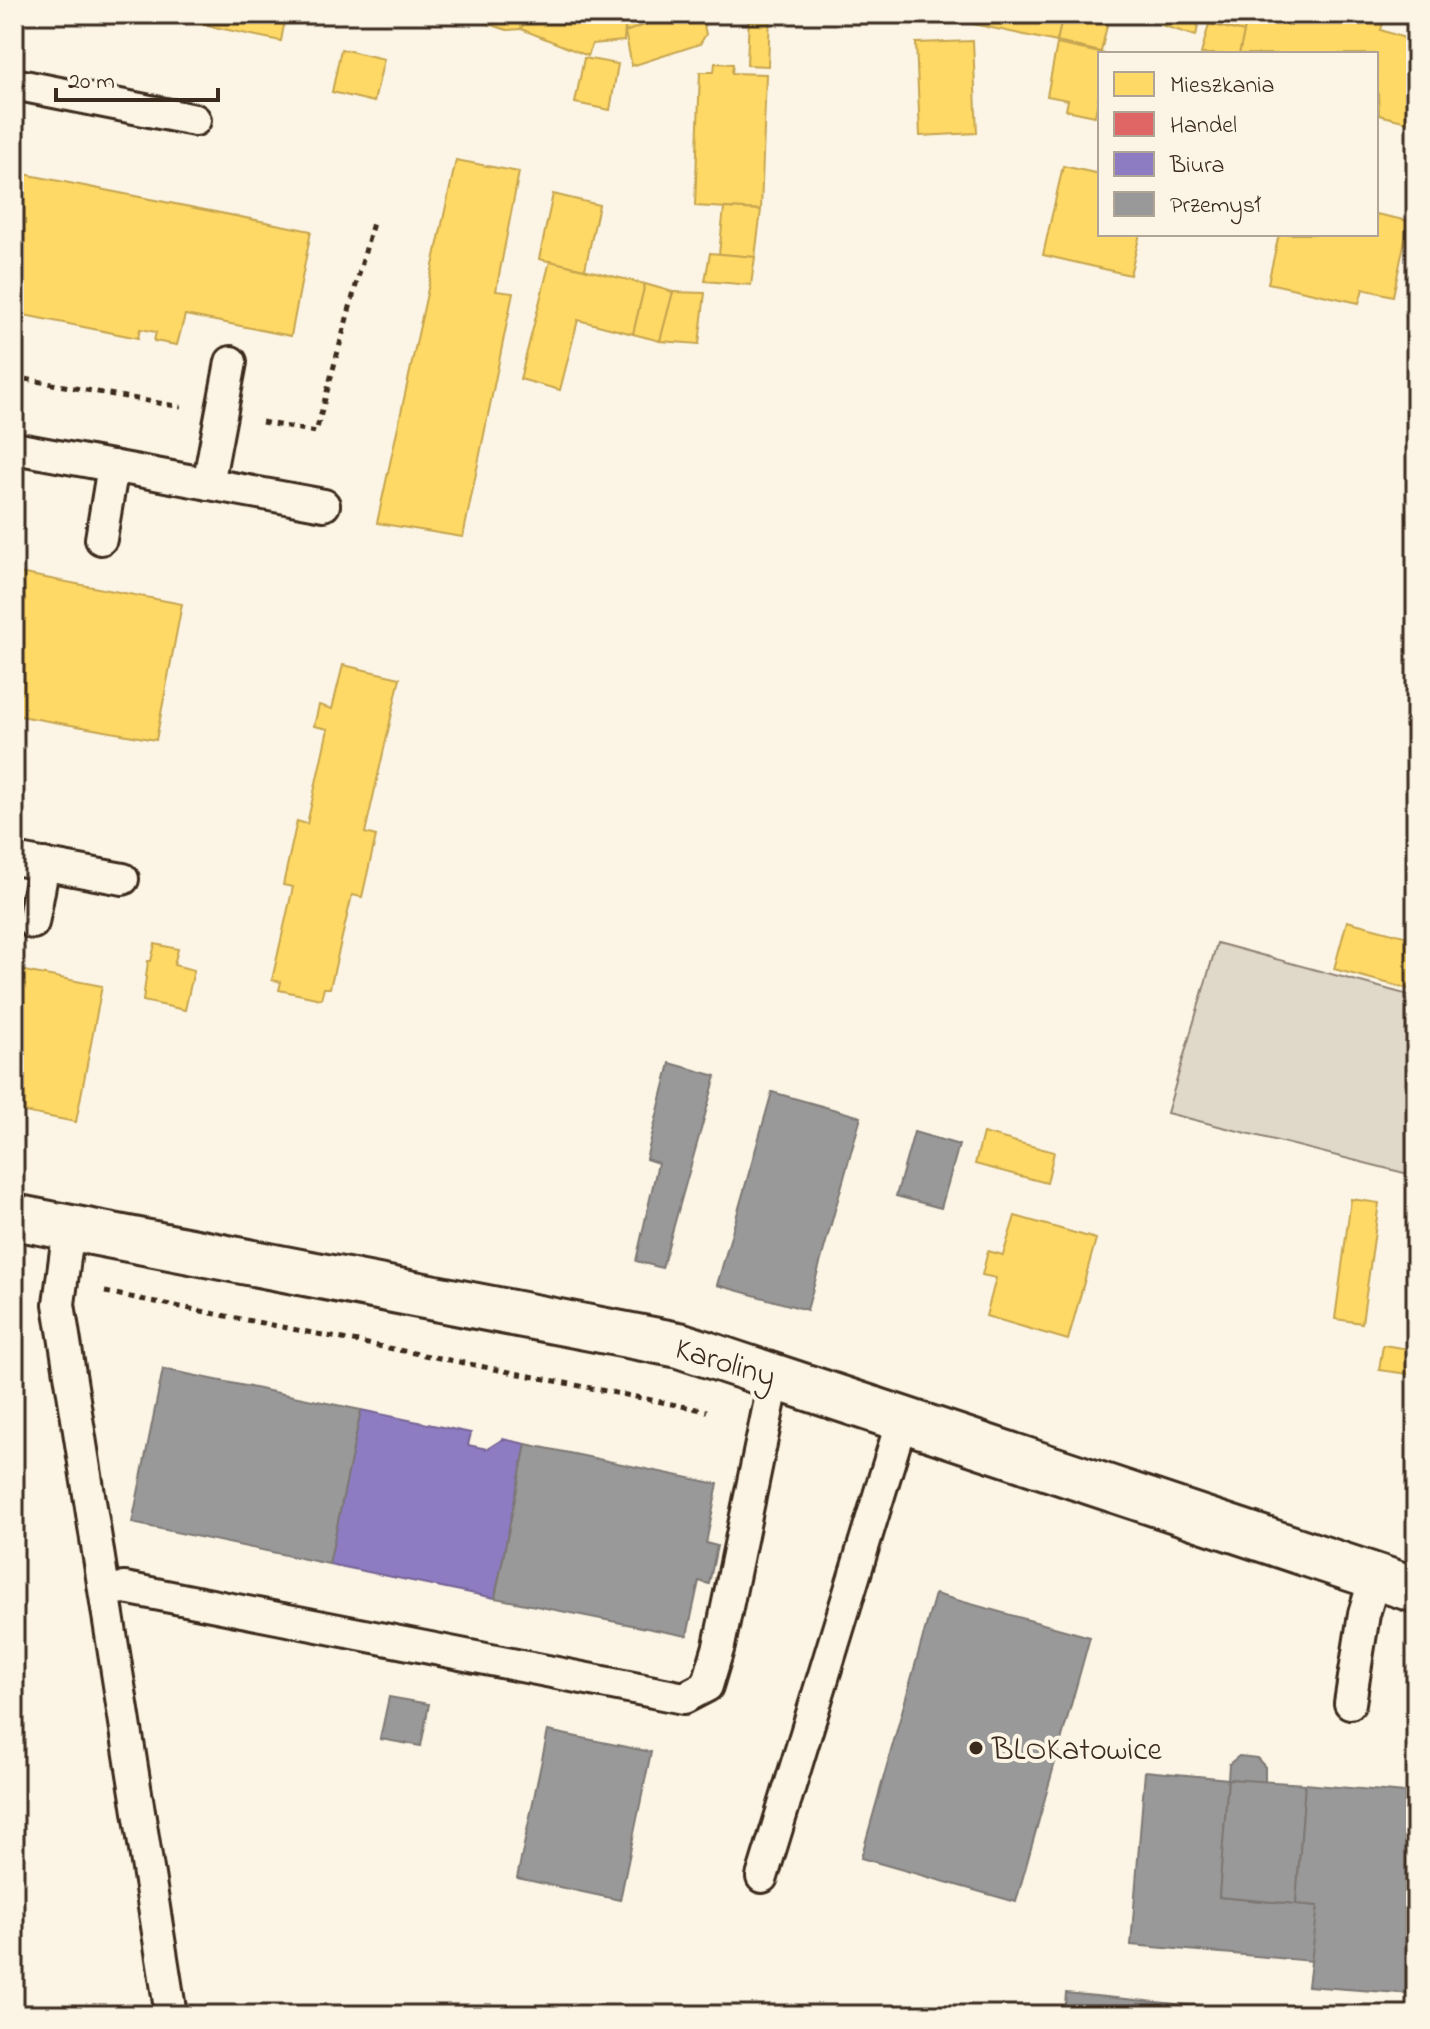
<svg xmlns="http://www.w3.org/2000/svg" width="1430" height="2029" font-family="'Indie Flower',sans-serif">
<rect width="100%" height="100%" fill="#fcf5e5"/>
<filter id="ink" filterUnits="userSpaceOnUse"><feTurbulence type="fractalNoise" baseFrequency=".0125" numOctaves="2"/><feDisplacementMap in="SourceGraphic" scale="16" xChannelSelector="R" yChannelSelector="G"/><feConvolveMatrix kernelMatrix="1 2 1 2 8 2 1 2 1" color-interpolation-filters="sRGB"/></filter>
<g filter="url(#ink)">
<path fill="#e0d8c8" stroke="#8e8173" stroke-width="2" d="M1217 943 1416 997V1176L1167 1113Z"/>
<g fill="#ffd966" stroke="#c4a450" stroke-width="2">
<path d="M186 14H286L281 41 185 21Z"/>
<path d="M458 14H526L521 29 507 30Z"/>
<path d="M526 14H626L624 41 592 44 588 56 521 29Z"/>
<path d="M626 14H675L625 32Z"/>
<path d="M675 14H701L706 34 700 44 632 66 625 32Z"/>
<path d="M749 14H770L768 66 747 65Z"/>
<path d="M960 14H1063L1057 42 959 21Z"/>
<path d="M1063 14 1108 21 1101 52 1057 42Z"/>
<path d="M1164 14H1248L1244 32 1199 21 1196 36 1161 25Z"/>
<path d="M1248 14H1308L1361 25 1363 14 1385 16 1381 30 1416 42V78L1407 122 1379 115 1376 54H1239Z"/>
<path d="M1209 24 1244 32 1239 54H1201Z"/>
<path d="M973 41 977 133 920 136 916 43Z"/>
<path d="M1057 44 1105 54H1100V90L1095 116 1066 110 1068 100 1047 96Z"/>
<path d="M341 49 384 59 374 102 332 92Z"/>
<path d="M584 58 618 64 610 110 575 103Z"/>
<path d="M715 63 733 64 732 73 766 74 761 210 695 206 700 72H714Z"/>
<path d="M456 160 519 172 496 291 513 293 463 537 377 523Z"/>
<path d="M1063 166 1100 174V234H1140L1130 275 1043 255Z"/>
<path d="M14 172 311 231 291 336 185 315 177 345 154 341 156 332 140 329 138 338 14 313Z"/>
<path d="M553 194 599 205 585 269 539 259Z"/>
<path d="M724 208 761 210 755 257 719 254Z"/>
<path d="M1376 214 1409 221 1393 296 1363 289 1359 303 1268 283 1279 234H1376Z"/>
<path d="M710 253 755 257 751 285 705 281Z"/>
<path d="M550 261 645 284 633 334 578 320 560 390 520 379Z"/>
<path d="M645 284 673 292 660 341 633 334Z"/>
<path d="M673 292 705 293 699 344 660 341Z"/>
<path d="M14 572 182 604 156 740 14 715Z"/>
<path d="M343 665 400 678 365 833 376 836 362 897 352 895 330 988H324L321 999 279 990 281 982 272 980 293 887 283 885 297 821 307 824 328 729 314 726 319 705 332 709Z"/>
<path d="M1347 921 1408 937 1409 928 1416 930V991L1334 969Z"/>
<path d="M155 944 178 949 174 965 194 970 185 1010 143 1001 148 961H151Z"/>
<path d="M14 969 102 986 76 1122 14 1110Z"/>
<path d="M983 1133 1054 1152 1047 1183 975 1164Z"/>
<path d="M1351 1199 1379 1203 1362 1323 1335 1319Z"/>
<path d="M1015 1216 1096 1239 1068 1340 986 1316 996 1278 982 1275 988 1251 1003 1255Z"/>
<path d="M1383 1345 1416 1350V1375L1379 1370Z"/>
</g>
<path fill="#e06666" stroke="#ae5450" stroke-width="2" d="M1225 2009 1287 2015H1224Z"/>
<path fill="#8e7cc3" stroke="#756392" stroke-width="2" d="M361 1410 471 1433 468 1445 487 1449 503 1439 526 1444 495 1598 329 1564Z"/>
<g fill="#999" stroke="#7d7874" stroke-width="2">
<path d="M670 1063 716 1076 662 1268 636 1261 658 1163 646 1159Z"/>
<path d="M772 1092 861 1117 807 1310 717 1285Z"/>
<path d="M914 1132 959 1145 941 1208 896 1196Z"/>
<path d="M163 1369 361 1410 329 1564 132 1523Z"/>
<path d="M526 1444 718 1484 706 1543 717 1546 709 1584 699 1581 687 1636 495 1598Z"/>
<path d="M935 1594 1090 1637 1016 1902 861 1858Z"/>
<path d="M389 1697 429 1704 421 1746 380 1739Z"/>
<path d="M548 1731 651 1752 620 1900 517 1878Z"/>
<path d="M1239 1756 1257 1758 1265 1767V1782L1228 1779 1229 1764Z"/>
<path d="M1145 1771 1228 1779 1219 1897 1318 1906 1312 1961 1131 1945Z"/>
<path d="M1228 1779 1305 1784 1296 1904 1219 1897Z"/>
<path d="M1305 1784 1416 1794V2006L1411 2005 1412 1994 1308 1986 1318 1906 1296 1904Z"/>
<path d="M1066 1993 1215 2008V2015H1064Z"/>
</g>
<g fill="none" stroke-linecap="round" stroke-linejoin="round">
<defs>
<g id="service">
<path d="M14 84 195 120"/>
<path d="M14 448 324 505"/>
<path d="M208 484 231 362"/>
<path d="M101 539 113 466"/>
<path d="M14 859 123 879"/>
<path d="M33 923 44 864"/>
<path d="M69 1227 59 1304 171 2015"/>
<path d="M106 1590 125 1588 684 1698 707 1686 719 1646 775 1376"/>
<path d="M1350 1703 1364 1614 1375 1577"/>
<path d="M762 1877 903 1417"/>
</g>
<path id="minor" d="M14 1217 679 1345 1416 1590"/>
</defs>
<use href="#service" stroke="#3b2a1e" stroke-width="36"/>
<use href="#minor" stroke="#3b2a1e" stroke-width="50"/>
<g stroke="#3b2a1e" stroke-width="5" stroke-dasharray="6 6" stroke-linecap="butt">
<path d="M14 377 181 407"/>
<path d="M262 422 316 432 374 219"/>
<path d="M14 1130 23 1124"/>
<path d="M105 1292 707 1411"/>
</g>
<use href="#service" stroke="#fcf5e5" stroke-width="30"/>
<use href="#minor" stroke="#fcf5e5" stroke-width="44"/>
</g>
</g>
<circle fill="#3b2a1e" stroke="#fcf5e5" stroke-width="3" cx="976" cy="1748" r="8"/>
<g text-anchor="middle" stroke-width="8" stroke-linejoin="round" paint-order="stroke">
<g font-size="32" fill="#3b2a1e" stroke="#fcf5e5">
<text transform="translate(726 1361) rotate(17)" y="11">Karoliny</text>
</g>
<g font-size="32" fill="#3b2a1e" stroke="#fcf5e5" text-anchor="start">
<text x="992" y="1759">BLOKatowice</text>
</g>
</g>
<rect width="1430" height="2029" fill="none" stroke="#fcf5e5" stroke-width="48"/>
<rect x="24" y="24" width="1382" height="1981" fill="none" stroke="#3b2a1e" stroke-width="3" filter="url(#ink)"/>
<rect x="1098" y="52" width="280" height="184" fill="#fcf5e5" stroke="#afa495" stroke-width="2"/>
<rect x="1114" y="72" width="40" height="24" fill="#ffd966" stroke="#afa495" stroke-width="2"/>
<text x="1170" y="92" font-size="24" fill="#3b2a1e">Mieszkania</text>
<rect x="1114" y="112" width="40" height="24" fill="#e06666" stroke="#afa495" stroke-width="2"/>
<text x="1170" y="132" font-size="24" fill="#3b2a1e">Handel</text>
<rect x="1114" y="152" width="40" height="24" fill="#8e7cc3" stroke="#afa495" stroke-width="2"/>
<text x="1170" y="172" font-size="24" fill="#3b2a1e">Biura</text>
<rect x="1114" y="192" width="40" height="24" fill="#999999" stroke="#afa495" stroke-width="2"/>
<text x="1170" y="212" font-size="24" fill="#3b2a1e">Przemysł</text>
<path d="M56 88v12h162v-12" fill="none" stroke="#3b2a1e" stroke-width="4"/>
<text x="68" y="88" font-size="24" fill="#3b2a1e" stroke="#fcf5e5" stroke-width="6" paint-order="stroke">20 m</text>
</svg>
